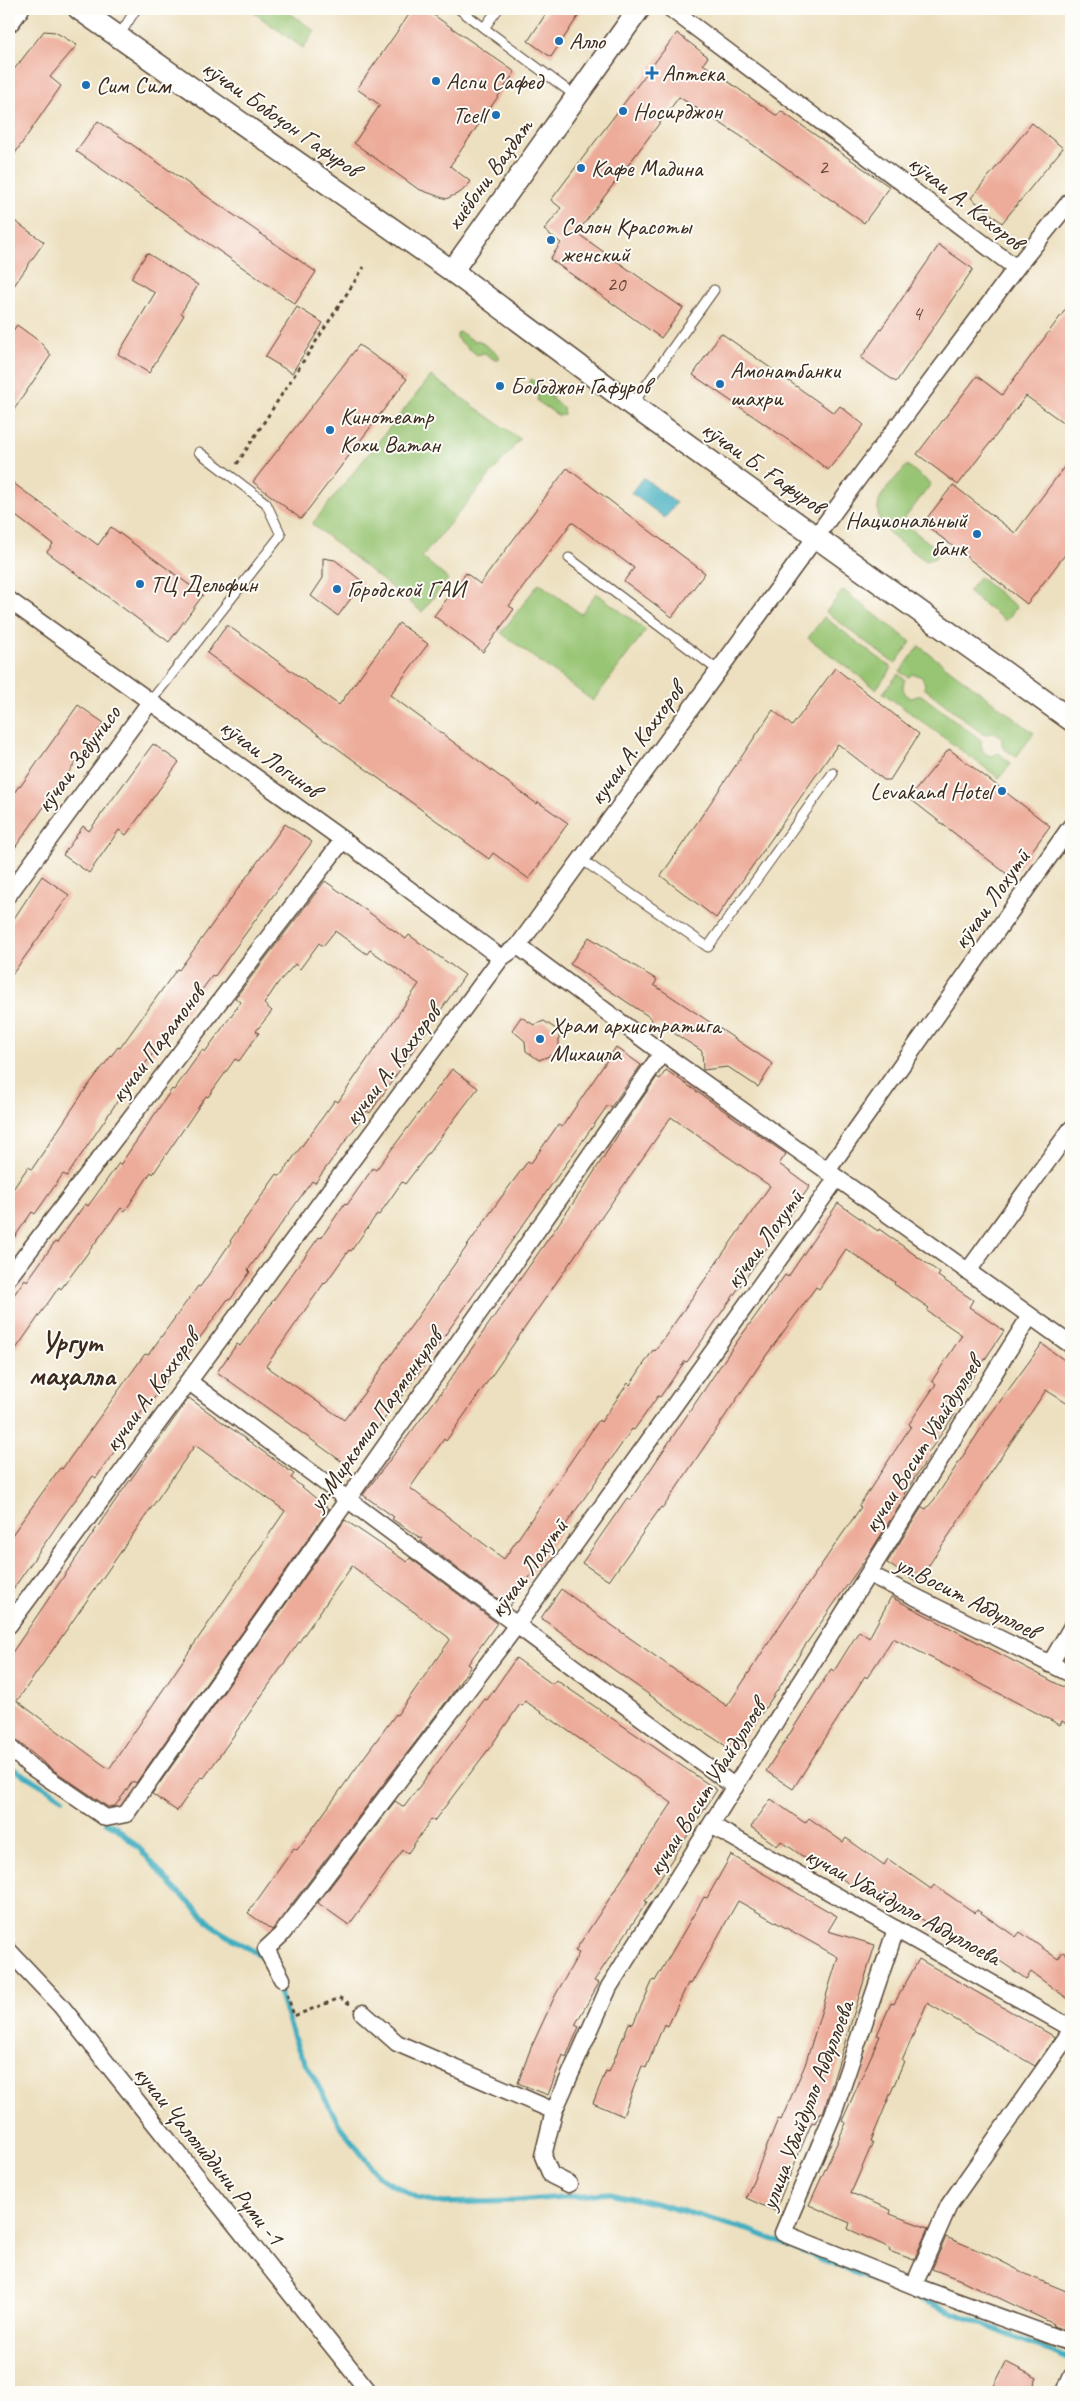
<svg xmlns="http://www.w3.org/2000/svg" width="1080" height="2401" font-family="Caveat,sans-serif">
<rect width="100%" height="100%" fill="#fdfcf7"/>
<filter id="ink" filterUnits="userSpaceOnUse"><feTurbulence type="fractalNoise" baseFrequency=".02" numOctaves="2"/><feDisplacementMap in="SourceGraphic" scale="10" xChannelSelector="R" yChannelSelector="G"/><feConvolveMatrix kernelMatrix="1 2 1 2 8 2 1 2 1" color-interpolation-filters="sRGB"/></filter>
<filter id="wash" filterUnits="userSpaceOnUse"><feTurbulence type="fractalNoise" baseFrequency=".0096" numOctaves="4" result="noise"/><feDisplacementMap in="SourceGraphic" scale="20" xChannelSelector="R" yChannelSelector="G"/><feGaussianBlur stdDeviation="1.12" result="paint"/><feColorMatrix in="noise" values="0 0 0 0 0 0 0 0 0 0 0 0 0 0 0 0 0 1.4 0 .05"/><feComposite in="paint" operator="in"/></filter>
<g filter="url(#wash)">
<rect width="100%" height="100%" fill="#ede0c0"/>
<g fill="#98c573" stroke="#6a7848">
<path d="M255 9H284L315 31 303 48 253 12Z"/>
<path d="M460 332 474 341 478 340 499 355V359L495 360 484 353 477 355 457 339V333Z"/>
<path d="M431 376 520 439 422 557 448 579 422 612 312 524Z"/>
<path d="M531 379 552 395V399L563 408 564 414 559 416 537 401 538 395 528 384Z"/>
<path d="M907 465 931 484 902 522 940 551 935 558 926 561C905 545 862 524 884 492 891 482 900 474 907 465Z"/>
<path d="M979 577 1017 607 1006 621 968 592Z"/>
<path d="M539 583 581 614 596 593 646 630 593 701 501 633Z"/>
<path d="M843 590 911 642 895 664 826 612Z"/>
<path d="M824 617 892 668 876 689 808 638Z"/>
<path d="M919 646 1034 733 1016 757 1002 747V738L995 732 984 735 924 688 925 684 922 677 913 674 908 677 900 672Z"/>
<path d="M898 674 905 680C901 688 903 693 911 698L921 695 981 740C981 748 983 755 992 756L999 753 1011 764 999 778 883 693Z"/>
</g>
<path fill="#41aec0" stroke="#3e6c6f" d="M643 477 676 503 665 518 631 493Z"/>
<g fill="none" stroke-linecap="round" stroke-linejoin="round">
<g stroke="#41aec0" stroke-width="5.5">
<path d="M9 1766 63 1798"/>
<path d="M106 1822 117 1828 141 1850 173 1887 218 1930 262 1956 264 1959"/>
<path d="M275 1980 298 2049 340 2126 380 2178 418 2198 443 2203 517 2201 610 2193 658 2204 752 2231 1071 2360"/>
</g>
</g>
<g id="blocks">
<g fill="#edac9a" fill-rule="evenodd">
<path d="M413 9H425L515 72 450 166 471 182 461 192 446 199 418 189 354 143 380 105 357 89Z"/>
<path d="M549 9H583L551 57 528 41Z"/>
<path d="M44 31 55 32 77 45 50 77 61 86 9 162V76Z"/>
<path d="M677 33 708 57 703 64 777 116 781 111 890 187 864 223 739 135 679 97 577 233 683 308 661 338 550 259 561 243 544 230 561 208 551 200Z"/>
<path d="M98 121 316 272 295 304 76 151Z"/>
<path d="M1032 123 1063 148 1002 223 971 198Z"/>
<path d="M9 217 44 242 9 293Z"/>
<path d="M939 245 973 269 896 382 861 358Z"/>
<path d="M147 253 198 285 181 313 184 315 149 373 118 354 155 293 131 278Z"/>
<path d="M1071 302V428L1026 396 958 485 917 454 977 376 1002 395Z"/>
<path d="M297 307 323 323 292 373 265 357Z"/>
<path d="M17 325 39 341 51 355 9 417V336Z"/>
<path d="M721 333 834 413 840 406 864 425 828 470 804 451 693 375Z"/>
<path d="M359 345 407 379 301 519 253 482Z"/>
<path d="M1071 458V547L1027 604 923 523 953 485 1015 533Z"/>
<path d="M567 468 705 573 672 617 624 581 634 568 572 522 509 606 514 609 483 652 434 616 466 573 480 584Z"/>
<path d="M9 480 98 545 111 527 203 595 169 642 47 552 53 544 9 511Z"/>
<path d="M323 558 335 560 363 582 338 616 311 596 323 578Z"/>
<path d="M399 623 428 644 390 695 537 804 538 802 568 823 529 879 493 853 489 859 207 653 227 625 339 705Z"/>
<path d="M835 668 919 734 890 780H884L838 744 716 918 661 876 773 710 792 726Z"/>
<path d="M78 705 104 723 9 856V800L19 786 20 787Z"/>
<path d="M153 744 179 762 126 835 119 830 89 873 63 855 83 826 89 831Z"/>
<path d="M949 749 1050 826 1012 878 909 798Z"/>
<path d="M285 824 312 842 214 977 212 976 156 1053 154 1052 123 1093 67 1176 63 1174 35 1214 32 1212 9 1245V1195L28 1167 32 1169 87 1087 118 1047 120 1048 177 969 179 970Z"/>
<path d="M42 876 69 895 9 979V926Z"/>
<path d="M325 881 406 939 409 935 465 975 370 1113 367 1111 315 1183 312 1181 248 1270 250 1272 230 1300 228 1299 180 1365 178 1364 152 1401 150 1400 96 1478 93 1476 65 1514 9 1595V1539L60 1468 62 1469 145 1354 148 1355 198 1286 200 1287 231 1242 230 1241 277 1174 280 1176 335 1100 338 1102 419 984 370 950 367 954 335 931 323 946 319 943 300 969 295 964 278 983 264 1004 272 1011 256 1031 259 1033 239 1061 235 1059 208 1097 206 1096 153 1174 151 1172 125 1211 121 1208 61 1289 59 1287 9 1359V1302L25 1279 27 1281 55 1242 57 1243 85 1204 88 1206 119 1163 120 1165 172 1089 174 1090 202 1050 205 1052 241 1002 235 998Z"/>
<path d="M589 937 657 980 654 985 773 1064 758 1087 728 1067 703 1070 702 1051 661 1025 652 1026 651 1018 570 964Z"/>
<path d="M521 1017 534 1025 544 1021 559 1031V1052L539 1060 526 1051 525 1041 512 1030Z"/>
<path d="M616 1047 641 1065 611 1107 608 1105 402 1396 401 1395 375 1432 373 1430 348 1466 217 1372 237 1344 240 1346 319 1237 321 1238 345 1203 347 1205 373 1168 376 1170 452 1069 478 1088 405 1184 402 1182 379 1215 377 1214 351 1251 349 1250 325 1284 324 1283 266 1366 344 1420 370 1385 500 1199 528 1161 531 1163 558 1125 562 1127Z"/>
<path d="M666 1070 786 1154 779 1164 810 1186 687 1362 685 1361 660 1397 658 1396 634 1430 632 1429 509 1607 421 1541 422 1539 392 1519 394 1517 363 1495 440 1394 585 1186 628 1119 657 1077 660 1079ZM671 1117 770 1186 655 1351 653 1350 630 1385 628 1383 601 1422 599 1420 504 1559 410 1488 444 1439 446 1441 472 1404Z"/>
<path d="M838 1203 878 1231 879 1229 940 1273 938 1276 973 1300 969 1307 1004 1331 950 1411 955 1414 928 1453 930 1455 904 1494 906 1495 871 1551 804 1647 781 1685 735 1752 675 1713 541 1618 561 1589 686 1678 727 1706 728 1705 784 1619 861 1507 859 1506 911 1426 909 1424 936 1384 932 1381 962 1335 927 1311 929 1308 894 1284 895 1282 846 1249 819 1289 816 1287 765 1357 663 1508 661 1507 609 1581 582 1563 627 1498 630 1500 731 1350 785 1275 788 1277Z"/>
<path d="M1042 1344 1071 1365V1406L1046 1390 917 1583 887 1563 922 1507 926 1509 934 1500 990 1415Z"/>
<path d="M189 1398 294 1474 291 1478 329 1509 136 1783 133 1781 115 1806 108 1807 49 1767 16 1740 9 1737V1657L113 1504ZM195 1445 285 1511 109 1769 17 1701Z"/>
<path d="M345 1520 407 1562 410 1558 497 1623 468 1664 471 1666 449 1698 272 1930 248 1913 294 1848 297 1850 370 1749 396 1714 397 1715 450 1640 448 1637 352 1566 204 1778 201 1777 177 1811 152 1794Z"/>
<path d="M891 1597 1071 1691V1726L1062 1721 1060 1725 893 1638 867 1678 865 1676 793 1789 766 1771 831 1669 834 1671 859 1631 869 1638Z"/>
<path d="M516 1658 552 1684 556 1680 717 1790 645 1901 647 1902 594 1981 599 1983 575 2025 579 2027 566 2057 563 2055 548 2095 518 2083 530 2050 555 1996 579 1953 575 1951 672 1803 525 1701 522 1706 520 1704 491 1746 434 1821 431 1819 408 1853 403 1850 349 1925 318 1903 395 1801 404 1807 485 1699 487 1700Z"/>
<path d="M771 1799 805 1823 809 1818 843 1842 846 1838 884 1865 888 1859 931 1889 934 1885 975 1913 977 1910 1016 1937 1020 1932 1058 1959 1063 1952 1071 1958V2001L1031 1972 1026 1979 987 1952 984 1957 943 1928 940 1932 898 1902 894 1907 856 1880 852 1886 818 1861 815 1865 781 1841 777 1846 751 1827Z"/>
<path d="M731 1855 837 1916 828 1931 875 1945 824 2110 823 2113 820 2112 815 2123 812 2122 775 2211 746 2198 778 2119 781 2120 805 2065 838 1957 738 1901 691 1984 688 1983 668 2026 664 2024 646 2068 642 2066 623 2116 593 2103 606 2071 609 2072 629 2023 633 2024 653 1980 655 1981 704 1897 707 1898Z"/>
<path d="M919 1959 1055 2037 1035 2066 927 2003 902 2061H904L871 2141 873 2142 851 2193 891 2210 890 2214 928 2228 914 2260 889 2251 890 2248 848 2229 850 2223 809 2205 846 2123 842 2121 880 2036 877 2035 891 2003 894 2004Z"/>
<path d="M946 2237 987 2254 1032 2277 1071 2293V2332L1053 2326 1054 2324 961 2280 932 2269Z"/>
<path d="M1006 2362 1037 2378 1030 2392H991Z"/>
</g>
</g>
</g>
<g filter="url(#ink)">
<use href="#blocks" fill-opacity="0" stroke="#564536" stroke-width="1"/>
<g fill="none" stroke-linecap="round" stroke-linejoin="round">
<defs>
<g id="service">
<path d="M459 9 484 28"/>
<path d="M498 9 484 28 577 97"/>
<path d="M119 36 136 9"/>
<path d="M632 405 714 290"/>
<path d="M569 558 719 671"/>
<path d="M150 702 281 535 266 503 199 452"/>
<path d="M581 859 708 947 833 773"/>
</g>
<g id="minor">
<path d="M1016 268 1071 200"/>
<path d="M9 600 343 840 501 958"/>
<path d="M9 894 150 702"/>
<path d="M518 946 662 1053 1071 1345"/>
<path d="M827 1171 1071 826"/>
<path d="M968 1271 1071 1129"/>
<path d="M9 1277 343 840"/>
<path d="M188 1381 735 1787"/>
<path d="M869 1574 1071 1674"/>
<path d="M9 1625 501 958 518 946 863 472 1016 268 671 9"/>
<path d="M1050 1664 1071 1628"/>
<path d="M9 1747 30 1766 106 1818 126 1814 662 1053"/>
<path d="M711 1825 1071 2028"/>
<path d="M896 1929 833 2114 783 2233 917 2287 1071 2343"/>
<path d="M9 1951 61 2006 369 2392"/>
<path d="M282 1979 266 1949 281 1935 517 1625 837 1178"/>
<path d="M363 2013 397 2043 554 2111 609 1987 1030 1316"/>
<path d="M554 2111 543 2156 551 2175 569 2184"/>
<path d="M917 2278 949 2205 1071 2031"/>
<path d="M1065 2392 1071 2377"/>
</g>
<g id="tertiary">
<path d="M79 9 452 271 632 405 1071 720"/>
<path d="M9 21 18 9"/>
<path d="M452 271 639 9"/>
</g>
</defs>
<use href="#service" stroke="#564536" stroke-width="11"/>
<use href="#minor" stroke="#564536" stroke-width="19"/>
<use href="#tertiary" stroke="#564536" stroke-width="24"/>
<g stroke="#564536" stroke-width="3" stroke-dasharray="4 4" stroke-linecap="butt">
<path d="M237 464 364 267"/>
<path d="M287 1994 294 2016 340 1998 350 2004"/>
</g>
<use href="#service" stroke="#fff" stroke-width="9"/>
<use href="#minor" stroke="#fff" stroke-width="16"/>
<use href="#tertiary" stroke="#fff" stroke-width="21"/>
</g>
</g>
<g fill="#1f6fb2" stroke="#fdfcf7" stroke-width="2">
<circle cx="559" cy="41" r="5"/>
<path d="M649.5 65.5h5v5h5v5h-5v5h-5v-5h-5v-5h5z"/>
<circle cx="436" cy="81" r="5"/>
<circle cx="86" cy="85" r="5"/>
<circle cx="623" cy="111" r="5"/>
<circle cx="496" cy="115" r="5"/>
<circle cx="581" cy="168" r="5"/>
<circle cx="551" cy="240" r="5"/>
<circle cx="720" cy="384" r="5"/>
<circle cx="500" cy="386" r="5"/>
<circle cx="330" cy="430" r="5"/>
<circle cx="977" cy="534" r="5"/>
<circle cx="140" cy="584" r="5"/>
<circle cx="337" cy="589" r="5"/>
<circle cx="1002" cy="791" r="5"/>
<circle cx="540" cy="1039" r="5"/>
</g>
<g text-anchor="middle" stroke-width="4" stroke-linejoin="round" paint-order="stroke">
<g font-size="21" fill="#684a3d">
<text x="823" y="174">2</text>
<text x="616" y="291">20</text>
<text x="917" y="320">4</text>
</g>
<g font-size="24" fill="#3b2a1e" stroke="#fdfcf7" text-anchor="start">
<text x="569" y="49">Алло</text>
<text x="662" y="81">Аптека</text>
<text x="446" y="89">Аспи Сафед</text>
<text x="96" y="93">Сим Сим</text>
<text x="633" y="119">Носирджон</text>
<text x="486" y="123" text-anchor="end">Tcell</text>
<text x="591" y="176">Кафе Мадина</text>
<text x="561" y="234">Салон Красоты<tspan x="561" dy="28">женский</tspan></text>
<text x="730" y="378">Амонатбанки<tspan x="730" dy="28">шахри</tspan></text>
<text x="510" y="394">Бободжон Гафуров</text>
<text x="340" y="424">Кинотеатр<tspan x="340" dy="28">Кохи Ватан</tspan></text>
<text x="967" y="528" text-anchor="end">Национальный<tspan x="967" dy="28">банк</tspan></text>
<text x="150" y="592">ТЦ Дельфин</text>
<text x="347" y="597">Городской ГАИ</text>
<text x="992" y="799" text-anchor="end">Levakand Hotel</text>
<text x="550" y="1033">Храм архистратига<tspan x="550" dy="28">Михаила</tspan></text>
</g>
<g font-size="24" fill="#3b2a1e" stroke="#fdfcf7">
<text transform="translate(281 118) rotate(35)" y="8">кӯчаи Бобоҷон Гафуров</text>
<text transform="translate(489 174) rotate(-54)" y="8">хиёбони Ваҳдат</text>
<text transform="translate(966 202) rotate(38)" y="8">кӯчаи А. Кахоров</text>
<text transform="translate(763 467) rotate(35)" y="8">кӯчаи Б. Ғафуров</text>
<text transform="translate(636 744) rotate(-54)" y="8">кучаи А. Каххоров</text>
<text transform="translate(270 758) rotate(36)" y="8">кӯчаи Логинов</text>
<text transform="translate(78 759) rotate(-54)" y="8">кӯчаи Зебунисо</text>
<text transform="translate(991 899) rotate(-55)" y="8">кӯчаи Лохутӣ</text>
<text transform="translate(157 1044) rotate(-53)" y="8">кучаи Парамонов</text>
<text transform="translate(392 1065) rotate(-53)" y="8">кучаи А. Каххоров</text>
<text transform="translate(764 1239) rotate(-54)" y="8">кӯчаи Лохутӣ</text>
<text transform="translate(151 1391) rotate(-54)" y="8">кучаи А. Каххоров</text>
<text transform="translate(375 1420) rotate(-55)" y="8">ул.Миркомил Пармонкулов</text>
<text transform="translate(922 1445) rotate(-58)" y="8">кучаи Восит Убайдуллоев</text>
<text transform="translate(528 1568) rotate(-54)" y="8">кӯчаи Лохутӣ</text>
<text transform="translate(967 1597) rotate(27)" y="8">ул.Восит Абдуллоев</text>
<text transform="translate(706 1788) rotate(-58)" y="8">кучаи Восит Убайдуллоев</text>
<text transform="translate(903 1906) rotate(29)" y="8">кучаи Убайдулло Абдуллоева</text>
<text transform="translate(807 2105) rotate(-69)" y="8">улица Убайдулло Абдуллоева</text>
<text transform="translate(209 2155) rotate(51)" y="8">кучаи Ҷалолиддини Руми -1</text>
</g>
<g font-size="29" font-weight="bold" fill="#3b2a1e" stroke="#fdfcf7">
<text x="72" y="1352">Ургут<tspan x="72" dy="33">маҳалла</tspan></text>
</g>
</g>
<rect width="1080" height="2401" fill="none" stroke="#fdfcf7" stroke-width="30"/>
</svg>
